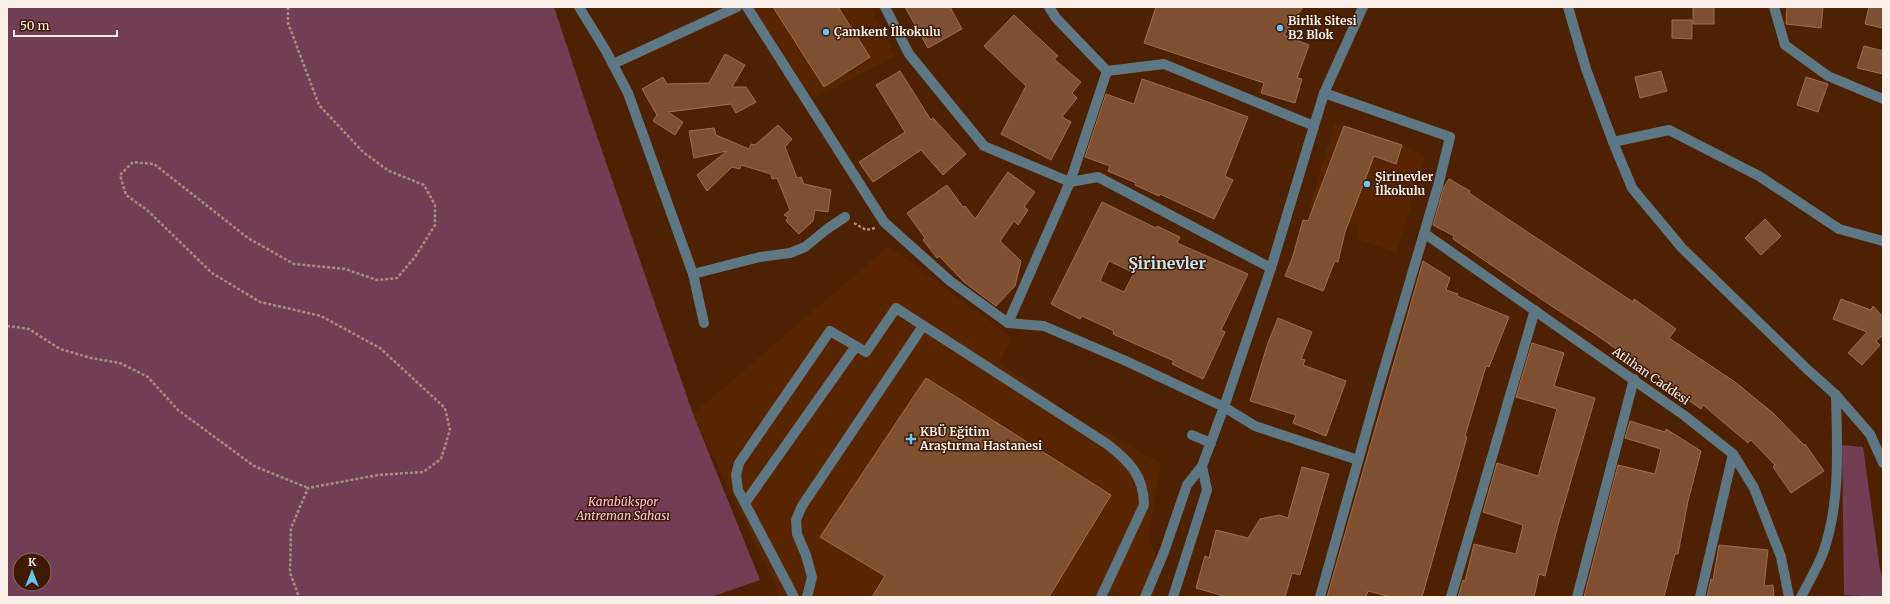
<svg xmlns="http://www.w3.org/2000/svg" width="1890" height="604" font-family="Merriweather,serif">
<rect width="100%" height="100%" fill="#4d2101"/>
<g fill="#582500">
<path d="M753 7H870L895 56 813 99Z"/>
<path d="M1334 124 1409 147 1425 158 1397 252 1356 239 1359 225 1309 210Z"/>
<path d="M889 246 1013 338 999 362 1061 408 1161 463 1148 539 1157 558 1141 597H778L774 583 693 414Z"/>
</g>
<g fill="#713e56" fill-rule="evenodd">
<path d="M7 7H554L589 113 693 414 760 580 711 597H7ZM20 560H44V584H20Z"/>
<path d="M1842 445 1863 447 1880 569 1883 580V597L1844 595Z"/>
</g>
<g fill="#7f4f32" stroke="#a06d4f" fill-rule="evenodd">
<path d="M773 7H838L870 57 824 87Z"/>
<path d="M905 7H950L962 29 928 48Z"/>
<path d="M1156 7H1303L1284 35 1309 45 1297 78 1302 79 1295 103 1261 93 1264 83 1144 43Z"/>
<rect x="1693" y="7" width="21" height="17"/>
<path d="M1787 7H1823L1821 28 1786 24Z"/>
<path d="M1869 7H1883V28L1865 24Z"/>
<path d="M1014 15 1058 56 1054 59 1081 82 1072 93 1077 98 1062 117 1071 122 1051 160 1001 134 1026 86 984 46Z"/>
<path d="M1672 20H1692V39L1672 38Z"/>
<path d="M1864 46 1883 51V74L1857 68Z"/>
<path d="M725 54 745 65 732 87H746L756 102 736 113 731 104 668 112 683 122 675 135 653 121 657 115 642 89 663 77 667 84 709 83Z"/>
<path d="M900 71 931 120 933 118 966 154 943 175 921 150 873 182 859 162 905 132 876 85Z"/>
<path d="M1661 71 1667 91 1640 98 1635 77Z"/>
<path d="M1806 77 1828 84 1818 112 1797 105Z"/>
<path d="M1142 79 1197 98 1248 117 1225 176 1233 180 1214 219 1160 194 1159 196 1135 185 1136 183 1108 171 1110 166 1085 157 1106 94 1134 104Z"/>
<path d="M778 125 792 139 785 147 797 178 801 177 804 184 831 190 828 212 815 210 813 221 799 234 786 221 788 217 784 215 790 210 777 178 772 179 771 174 741 165 740 169 732 167 707 191 697 175 727 151 694 158 689 131 714 128 716 135 749 149 751 144 755 145Z"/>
<path d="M1344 126 1402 145 1396 164 1374 156 1345 232 1338 262 1335 261 1323 291 1285 276 1293 256 1303 220 1308 221Z"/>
<path d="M1008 172 1035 192 1024 207 1028 210 1018 225 1014 221 1000 241 1021 261 1015 286 996 306 964 282 939 256 937 258 923 240 925 238 907 213 947 185 963 207 965 206 975 219Z"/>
<path d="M1449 179 1470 191 1469 193 1529 233 1633 302 1634 299 1676 329 1669 338 1735 382 1773 413 1804 445 1805 444 1824 471 1791 493 1773 467 1775 465 1751 440 1748 443 1703 405 1701 409 1595 334 1553 307 1453 239 1454 236 1433 225 1444 187Z"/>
<path d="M1102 202 1156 228 1157 226 1180 237 1177 243 1248 274 1221 330 1225 332 1203 379 1172 364 1174 361 1113 334 1114 331 1082 316 1080 319 1051 304ZM1109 261 1134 273 1124 292 1100 281Z"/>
<path d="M1765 219 1781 236 1761 255 1745 238Z"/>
<path d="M1423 261 1450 278 1446 290 1458 294 1457 296 1509 317 1489 367 1486 366 1465 436 1467 437 1422 597H1391L1368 591 1366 597H1327Z"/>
<path d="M1841 299 1871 310 1873 306 1883 317V335L1876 341 1880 345 1862 365 1848 353 1867 332 1833 319Z"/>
<path d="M1278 318 1312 332 1301 359 1305 360 1303 365 1346 381 1326 436 1293 423 1296 415 1250 401 1268 343Z"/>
<path d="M1532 343 1564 353 1554 386 1595 398 1558 525 1545 576 1539 574 1534 597H1458L1463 580 1465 581 1474 544 1516 554 1523 525 1483 512 1497 463 1538 476 1544 455 1557 409 1516 397Z"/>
<path d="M926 378 1111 495 1049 597H872L885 576 820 537Z"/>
<path d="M1630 421 1665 432 1666 429 1701 451 1688 501 1678 554H1675L1664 597H1584L1618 465 1655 474 1661 449 1625 438Z"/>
<path d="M1302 467 1329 474 1300 575 1292 573 1285 597H1227L1196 588 1205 556 1209 558 1216 530 1248 538 1260 519 1279 515 1288 518Z"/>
<path d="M1719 545 1768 550 1764 586 1773 585 1774 597H1707L1711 579 1713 580Z"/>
</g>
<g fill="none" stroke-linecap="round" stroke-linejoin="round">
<g stroke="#a88d7b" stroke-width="2.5" stroke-dasharray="3 2" stroke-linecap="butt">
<path d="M288 7V23L319 105 363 152 389 171 424 185 435 205V225L415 257 397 278 377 280 345 269 294 264 248 238 154 164 133 162 120 175 126 195 147 210 212 273 260 302 321 316 380 348 445 408 450 430 441 459 423 472 378 475 308 488 291 528 290 573 299 597"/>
<path d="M854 223 866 230 875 228"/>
<path d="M7 326 29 329 60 349 91 358 120 363 148 377 178 410 254 466 308 488"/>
</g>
<g stroke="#5e7784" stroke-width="10">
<path d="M579 7 606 51 628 93 693 274 704 323"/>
<path d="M747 7 884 222 950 281 1008 323 1044 326 1126 361 1224 407 1255 426 1358 460"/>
<path d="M885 7 909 54 984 146 1070 182 1098 177 1271 268"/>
<path d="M1049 7 1056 18 1107 71 1164 64 1314 126"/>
<path d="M1568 7 1586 69 1613 142 1632 188 1682 248 1808 370 1836 395 1870 434 1883 463"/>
<path d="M1774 7 1785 45 1828 76 1883 99"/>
<path d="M613 64 737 7"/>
<path d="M1613 142 1669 130 1759 176 1839 229 1883 241"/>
<path d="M1424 233 1685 416 1733 454 1754 488 1781 557 1789 597"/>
<path d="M693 274 760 257 790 253 805 247 827 229 845 217"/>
<path d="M1008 323 1070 182 1107 71"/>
<path d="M1192 435 1211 443"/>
<path d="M745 503 856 346"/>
<path d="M794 597 738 490 736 475 739 463 830 331 866 352 896 308 1107 444C1129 461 1144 476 1144 505L1101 597"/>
<path d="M807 597 812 577 806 555 797 534 796 520 802 506 923 326"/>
<path d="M1145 597 1164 552 1187 485 1202 466 1224 407 1271 268 1324 93 1363 7"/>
<path d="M1173 597 1207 490 1202 466"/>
<path d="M1320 597 1379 386 1438 186 1450 137 1324 93"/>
<path d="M1451 597 1535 310"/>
<path d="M1577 597 1634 379"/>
<path d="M1700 597 1733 454"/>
<path d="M1801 597C1809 582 1817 568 1823 553 1841 502 1837 447 1836 395"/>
</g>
</g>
<g fill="#68c4f0" stroke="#3d1b04" stroke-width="1.5">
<circle cx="1280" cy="28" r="4"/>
<circle cx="826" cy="32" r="4"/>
<circle cx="1367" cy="184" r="4"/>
<path d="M909 433h4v4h4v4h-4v4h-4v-4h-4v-4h4z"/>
</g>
<g text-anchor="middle" stroke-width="3" stroke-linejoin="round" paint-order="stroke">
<g font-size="12" font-weight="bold" fill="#fbefe9" stroke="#3d1b04" text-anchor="start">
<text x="1288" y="25">Birlik Sitesi<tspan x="1288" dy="14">B2 Blok</tspan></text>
<text x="834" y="36">Çamkent İlkokulu</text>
<text x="1375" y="181">Şirinevler<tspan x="1375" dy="14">İlkokulu</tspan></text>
<text x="920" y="436">KBÜ Eğitim<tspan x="920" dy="14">Araştırma Hastanesi</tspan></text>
</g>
<g font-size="12" fill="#fbefe9" stroke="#3d1b04">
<text transform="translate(1651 376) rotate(35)" y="4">Atlıhan Caddesi</text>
</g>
<g font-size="12" font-style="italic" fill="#fec3dd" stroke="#3d1b04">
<text x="623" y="506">Karabükspor<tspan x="623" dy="14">Antreman Sahası</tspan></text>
</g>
<g font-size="16" font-weight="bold" fill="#c5e4f5" stroke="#3d1b04">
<text x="1167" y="269">Şirinevler</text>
</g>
</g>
<rect width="1890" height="604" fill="none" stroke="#fbefe9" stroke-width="16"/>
<g transform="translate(32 572)"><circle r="19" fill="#3d1b04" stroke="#897060"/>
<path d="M0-3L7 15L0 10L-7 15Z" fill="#68c4f0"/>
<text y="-6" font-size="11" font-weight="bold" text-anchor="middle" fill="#fbefe9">K</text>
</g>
<path d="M14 30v6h103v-6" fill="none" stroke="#fbefe9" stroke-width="2"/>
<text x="20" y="30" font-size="12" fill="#fbefe9" stroke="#3d1b04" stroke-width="3" paint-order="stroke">50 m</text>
</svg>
